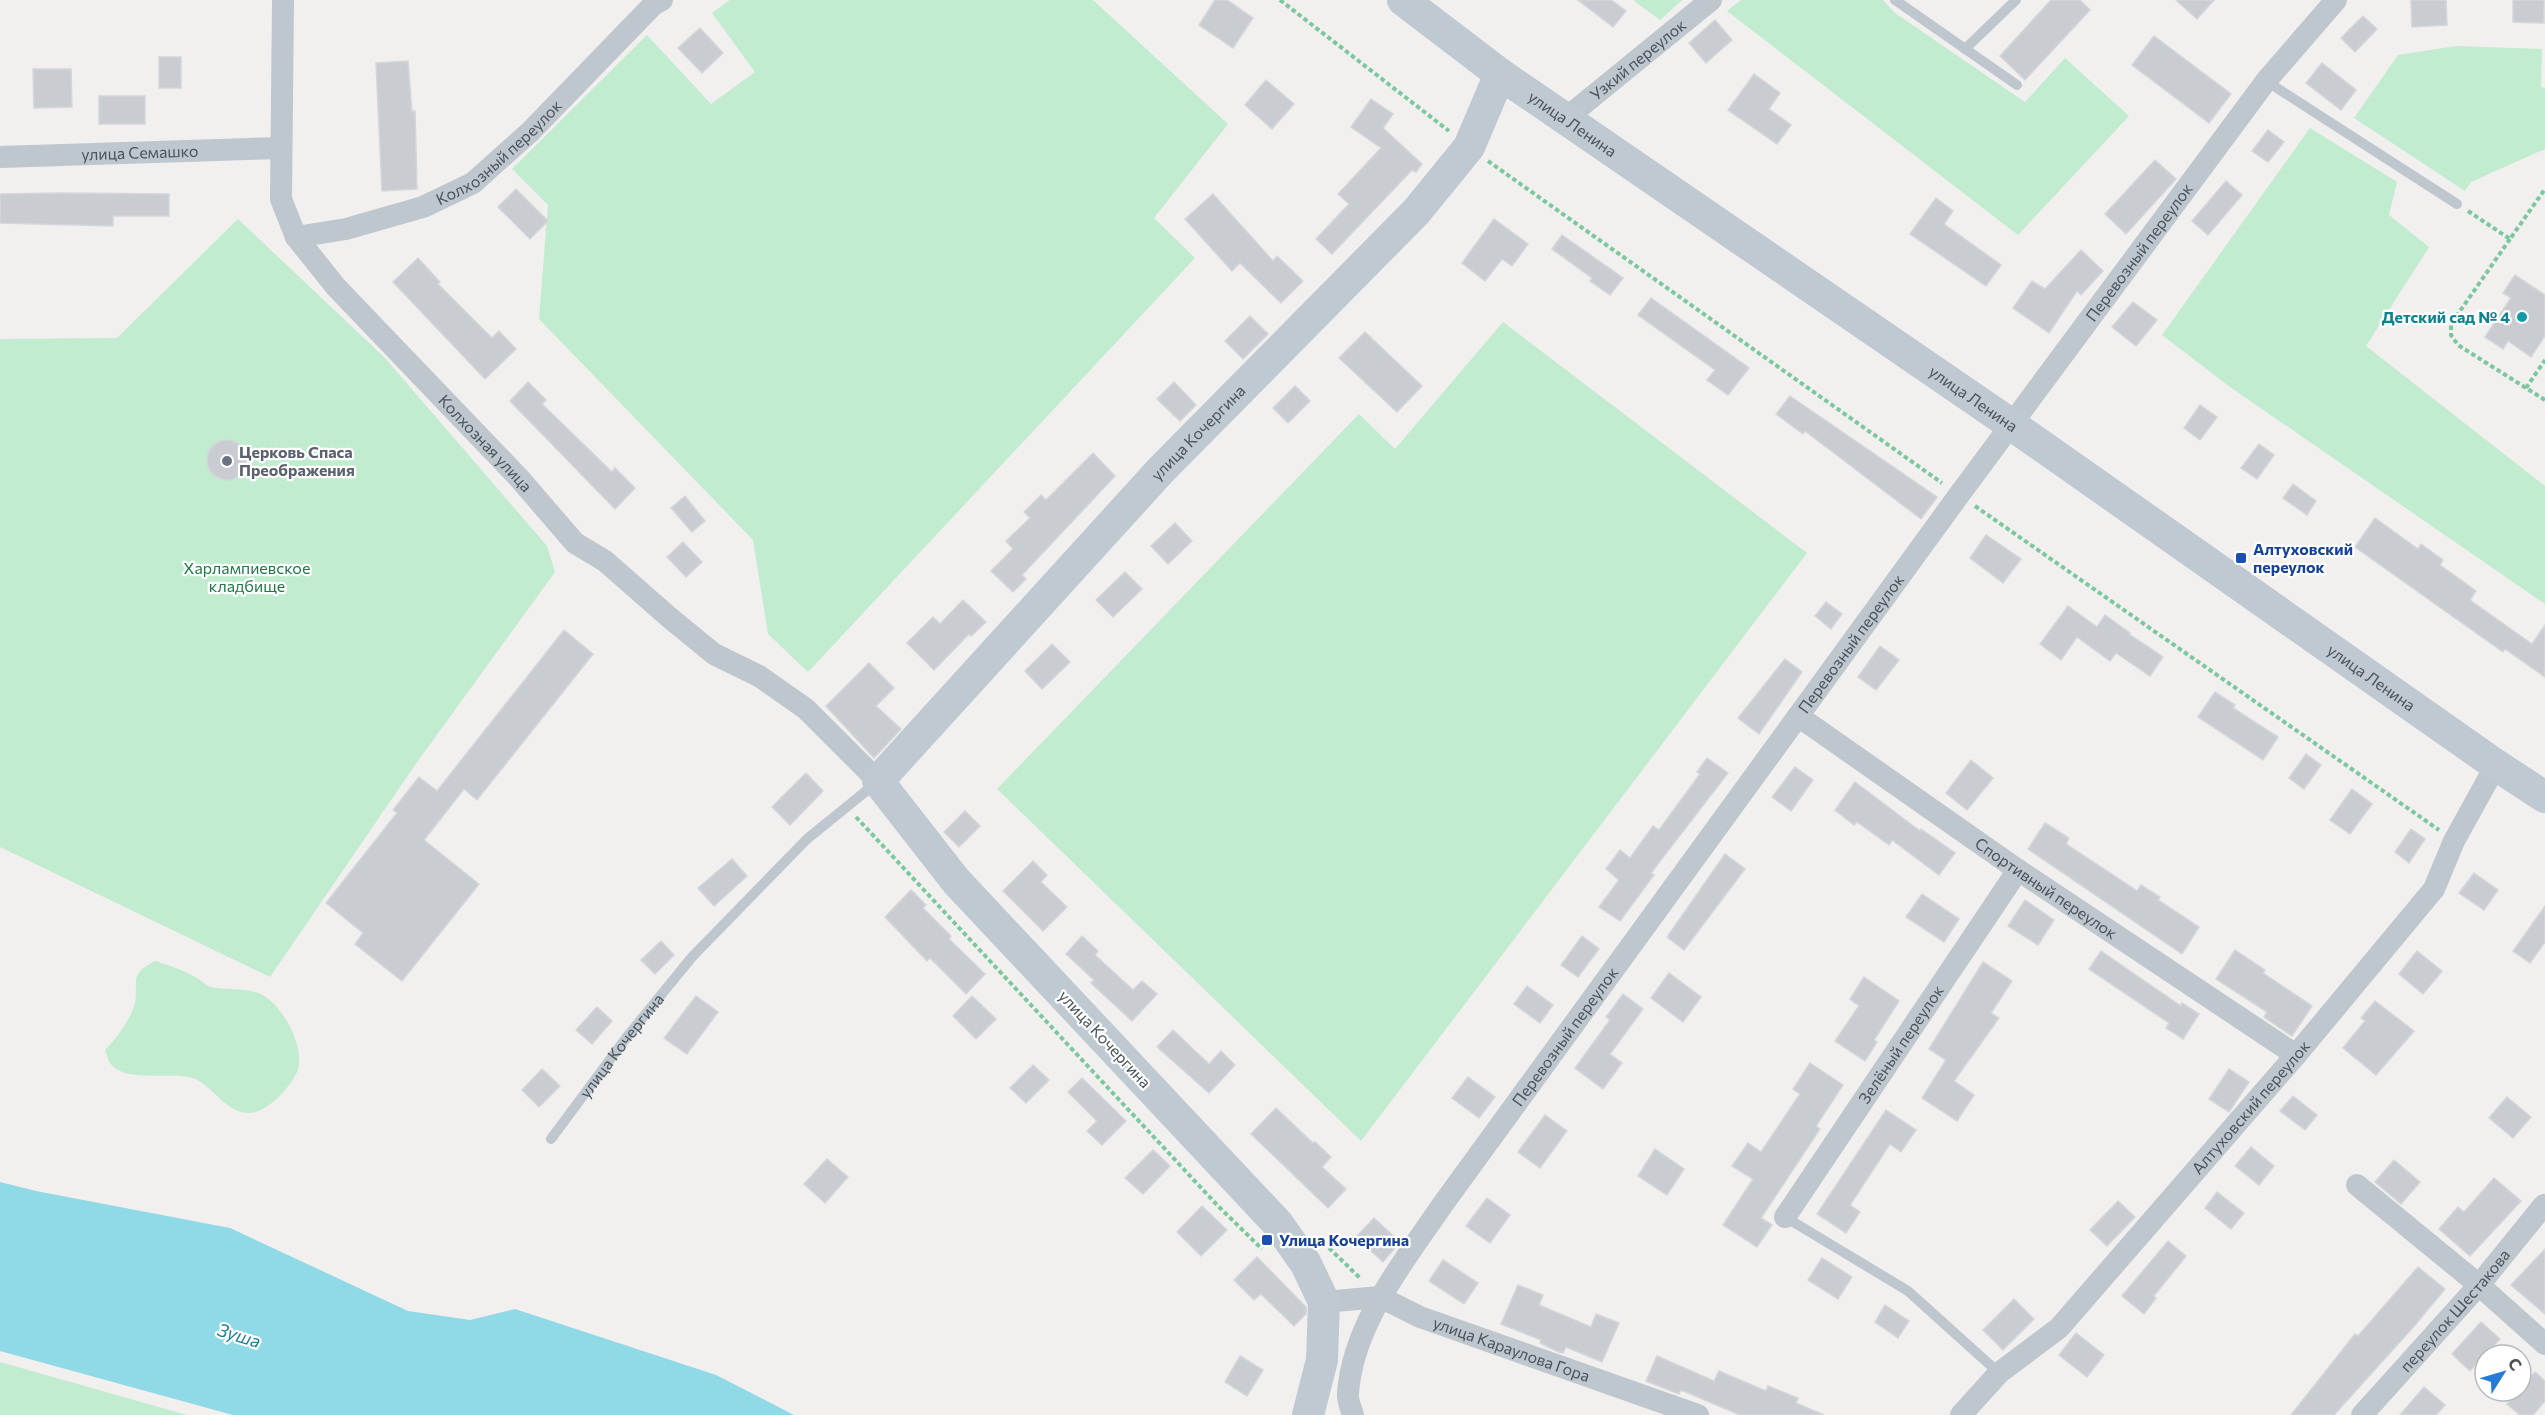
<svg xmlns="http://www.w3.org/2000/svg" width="2545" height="1415" font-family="Commissioner,sans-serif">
<rect width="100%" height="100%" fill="#f2efef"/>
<g fill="#c1eccf">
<path d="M730 0H1093L1228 124 1154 218 1195 258 808 672 768 634 753 540 539 319 548 205 512 169 647 35 711 104 755 72 712 13Z"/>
<path d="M1633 0H1682L1660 20Z"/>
<path d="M1741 0H1883L1895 13 2025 102 2065 58 2129 116 2018 235 1727 11Z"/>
<path d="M2456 46 2542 49 2541 87 2545 88V149L2471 182 2465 191 2354 118 2398 55Z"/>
<path d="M2310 128 2397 182 2389 215 2429 247 2366 346 2545 486V604L2230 387 2162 335Z"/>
<path d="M238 219 385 358 547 546 555 572 415 765 270 977 0 847V339L117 338Z"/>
<path d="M1503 322 1807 553 1361 1141 997 789 1359 414 1395 449Z"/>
<path d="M155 961C168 965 181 969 193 976 199 978 203 983 208 986 221 991 243 987 258 993 281 1001 307 1048 297 1072 290 1087 271 1108 255 1112 229 1119 213 1085 193 1078 172 1071 125 1084 110 1063 108 1060 107 1054 105 1050 116 1039 125 1026 132 1012 143 987 124 976 155 961Z"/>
<path d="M0 1362 187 1415H0Z"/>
</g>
<path fill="#90d9e6" d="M0 1182 36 1191 230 1228 408 1311 470 1320 515 1309 716 1375 794 1415H233L0 1351Z"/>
<g fill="#c9ccd1" stroke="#d4d6da" stroke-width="1.5">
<path d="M1215 0H1227L1253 18 1233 48 1199 25Z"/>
<path d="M1578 0H1611L1626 11 1613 27Z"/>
<path d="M2051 0H2080L2090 10 2025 80 2000 56Z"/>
<path d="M2176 0H2214L2197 19Z"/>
<path d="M2411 0H2446L2447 25 2412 27Z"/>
<path d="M2513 0H2544V23L2513 22Z"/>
<path d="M2363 16 2377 29 2355 52 2341 38Z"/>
<path d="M1715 20 1732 40 1706 63 1689 43Z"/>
<path d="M700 28 723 53 702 73 678 48Z"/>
<path d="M2154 36 2231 94 2209 123 2132 65Z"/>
<rect x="159" y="57" width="22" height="31"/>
<path d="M408 61 412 112 415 111 417 189 382 191 376 63Z"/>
<path d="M2322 63 2356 90 2341 110 2306 83Z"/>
<path d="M33 69H71L72 107 34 108Z"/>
<path d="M1754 74 1780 93 1769 109 1791 125 1777 144 1728 110Z"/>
<path d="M1266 80 1294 104 1272 129 1245 105Z"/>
<rect x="99" y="96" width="46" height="28"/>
<path d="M1371 99 1393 114 1383 128 1422 164 1416 172 1412 170 1332 254 1316 239 1349 204 1338 194 1381 148 1351 127Z"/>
<path d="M2268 130 2284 142 2268 162 2252 151Z"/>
<path d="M2155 160 2176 179 2126 234 2105 214Z"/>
<path d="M2226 181 2242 195 2208 235 2192 221Z"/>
<path d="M516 189 548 221 530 239 498 207Z"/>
<path d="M61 193 169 194V216H113V226L0 223V194Z"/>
<path d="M1213 194 1273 261 1277 256 1303 281 1281 303 1240 263 1232 271 1185 219Z"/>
<path d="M1936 198 1953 211 1944 224 2001 265 1986 286 1910 234Z"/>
<path d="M1494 219 1528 244 1512 266 1502 259 1485 281 1462 263Z"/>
<path d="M1562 235 1623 278 1610 295 1590 281 1592 278 1552 249Z"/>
<path d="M2081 250 2103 271 2081 295 2077 291 2049 333 2013 308 2032 281 2045 289Z"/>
<path d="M418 258 440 282 438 284 492 338 499 331 516 349 485 379 393 282Z"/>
<path d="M2515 275 2545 295V336L2531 357 2508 341 2503 349 2485 337 2511 298 2503 293Z"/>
<path d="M1651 298 1749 368 1728 395 1707 380 1715 370 1638 315Z"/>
<path d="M2133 302 2157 320 2136 346 2112 327Z"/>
<path d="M1250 316 1268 334 1243 359 1225 341Z"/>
<path d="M1365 332 1422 386 1397 412 1339 358Z"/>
<path d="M528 382 546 400 542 404 612 472 615 468 635 488 615 509 510 401Z"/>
<path d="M1174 382 1196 405 1180 421 1157 399Z"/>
<path d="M1295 386 1310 401 1288 423 1273 408Z"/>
<path d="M1790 396 1937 497 1921 519 1805 431 1803 434 1776 414Z"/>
<path d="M2200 405 2217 417 2200 440 2184 428Z"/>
<circle cx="227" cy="460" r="20"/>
<path d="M2259 444 2274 455 2257 479 2241 468Z"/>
<path d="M1093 453 1115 476 1022 575 1026 579 1013 592 991 571 1013 549 1006 541 1030 518 1024 512 1041 495 1046 500Z"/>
<path d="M2293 484 2316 501 2307 515 2283 498Z"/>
<path d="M685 496 705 521 692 532 671 508Z"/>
<path d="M2375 518 2418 549 2421 544 2443 560 2440 565 2476 591 2470 600 2532 644 2545 625V677L2505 649 2503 652 2355 547Z"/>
<path d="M1175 523 1192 541 1168 564 1151 546Z"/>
<path d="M1986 535 2021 559 2003 583 1970 558Z"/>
<path d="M683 542 702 562 686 577 667 557Z"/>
<path d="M1125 572 1142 589 1113 617 1096 600Z"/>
<path d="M963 600 986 622 971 636 969 634 934 670 907 643 933 617 940 624Z"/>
<path d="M1826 602 1842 614 1831 629 1815 616Z"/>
<path d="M2068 606 2097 627 2105 615 2130 633 2129 634 2163 657 2150 676 2116 653 2110 661 2077 637 2061 660 2040 644Z"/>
<path d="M564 630 593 654 477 800 464 789 424 840 479 884 402 981 355 944 363 933 326 903 397 813 393 810 419 777 437 791Z"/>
<path d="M1052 644 1070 662 1042 689 1025 671Z"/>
<path d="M1880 646 1899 660 1876 690 1858 677Z"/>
<path d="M1785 659 1802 672 1759 734 1738 718Z"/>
<path d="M869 663 894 688 876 706 901 729 874 758 826 706Z"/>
<path d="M2215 692 2235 705 2233 708 2278 737 2263 760 2198 717Z"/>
<path d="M2306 754 2321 765 2304 789 2289 778Z"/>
<path d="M1707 758 1728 773 1651 873 1654 875 1620 921 1599 907 1619 880 1606 869 1620 850 1630 858 1653 826 1659 830 1700 774 1697 772Z"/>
<path d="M1971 760 1993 778 1967 810 1946 793Z"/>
<path d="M1795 767 1813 780 1791 811 1772 797Z"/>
<path d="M806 773 823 791 790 825 772 807Z"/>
<path d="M1855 782 1920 831 1921 829 1955 853 1939 875 1892 840 1889 845 1857 822 1854 825 1835 810Z"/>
<path d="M2352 789 2372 804 2350 834 2330 820Z"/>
<path d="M965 811 980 826 959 847 944 832Z"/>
<path d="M2045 823 2069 838 2066 844 2137 891 2141 885 2160 897 2158 900 2199 927 2182 954 2028 849Z"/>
<path d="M2411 829 2425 839 2409 863 2395 852Z"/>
<path d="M1725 854 1745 869 1684 950 1667 937Z"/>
<path d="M732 859 747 876 714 906 698 888Z"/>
<path d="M1033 861 1047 875 1041 882 1067 907 1043 931 1003 891Z"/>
<path d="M2474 873 2498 890 2484 910 2459 893Z"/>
<path d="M911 890 926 905 923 908 951 936 949 939 985 974 966 994 930 958 927 961 885 917Z"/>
<path d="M1922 894 1959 919 1944 942 1906 917Z"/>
<path d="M2025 900 2054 920 2038 945 2008 926Z"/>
<path d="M2545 906V942L2530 963 2513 951Z"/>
<path d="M1082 936 1098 951 1095 955 1133 990 1142 981 1157 994 1132 1021 1091 983 1094 980 1066 954Z"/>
<path d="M1582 936 1599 949 1578 977 1561 965Z"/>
<path d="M661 941 674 955 655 974 641 960Z"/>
<path d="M2235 950 2265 970 2263 973 2312 1006 2292 1036 2264 1017 2267 1012 2216 979Z"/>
<path d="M2101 951 2181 1006 2182 1003 2199 1014 2183 1039 2166 1028 2169 1023 2089 969Z"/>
<path d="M2417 951 2442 971 2423 994 2399 974Z"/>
<path d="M1983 962 2012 981 1991 1013 1999 1018 1954 1081 1974 1095 1957 1121 1922 1098 1946 1060 1929 1049Z"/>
<path d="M1669 973 1701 997 1683 1022 1651 998Z"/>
<path d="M1864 977 1899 1001 1874 1040 1877 1042 1865 1061 1835 1041 1859 1006 1850 999Z"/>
<path d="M1527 986 1553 1005 1540 1023 1514 1004Z"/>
<path d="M1623 994 1643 1009 1610 1054 1622 1063 1603 1089 1575 1068 1610 1020 1606 1017Z"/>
<path d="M696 996 718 1012 687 1054 664 1038Z"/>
<path d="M972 996 996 1019 976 1039 953 1016Z"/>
<path d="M2375 1001 2414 1031 2376 1075 2343 1048 2365 1021 2361 1018Z"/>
<path d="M597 1007 612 1021 592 1044 576 1030Z"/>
<path d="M1173 1030 1209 1064 1221 1051 1235 1065 1209 1093 1157 1047Z"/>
<path d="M1810 1063 1843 1085 1816 1126 1820 1129 1761 1218 1772 1225 1757 1247 1723 1225 1753 1179 1732 1166 1748 1143 1761 1152 1800 1094 1793 1089Z"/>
<path d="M1033 1065 1049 1080 1026 1103 1010 1088Z"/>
<path d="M542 1069 560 1086 539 1107 522 1090Z"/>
<path d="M2229 1069 2249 1082 2229 1112 2209 1099Z"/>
<path d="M1468 1077 1495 1097 1479 1118 1452 1098Z"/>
<path d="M1082 1078 1126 1121 1102 1145 1087 1131 1097 1121 1068 1092Z"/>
<path d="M2293 1096 2317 1115 2305 1130 2280 1111Z"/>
<path d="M2507 1097 2531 1117 2513 1138 2489 1118Z"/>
<path d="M1276 1108 1313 1143 1315 1142 1331 1157 1322 1167 1346 1189 1328 1208 1251 1134Z"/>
<path d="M1886 1110 1916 1130 1901 1152 1890 1144 1850 1205 1860 1212 1846 1233 1817 1214Z"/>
<path d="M1545 1115 1567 1131 1540 1168 1518 1152Z"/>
<path d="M2251 1147 2274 1166 2259 1185 2235 1166Z"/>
<path d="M1655 1149 1684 1169 1667 1195 1638 1176Z"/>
<path d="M1153 1150 1170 1166 1143 1194 1125 1178Z"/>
<path d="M827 1159 848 1177 825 1203 804 1184Z"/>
<path d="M2394 1160 2420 1182 2401 1204 2375 1182Z"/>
<path d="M2494 1178 2521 1201 2470 1256 2439 1229 2458 1207 2464 1212Z"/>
<path d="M2217 1192 2244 1213 2231 1229 2205 1208Z"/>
<path d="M1487 1198 1510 1215 1490 1243 1466 1226Z"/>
<path d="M2118 1201 2135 1217 2107 1246 2090 1230Z"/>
<path d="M1202 1206 1227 1230 1201 1256 1177 1232Z"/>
<path d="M1374 1218 1400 1242 1383 1262 1356 1237Z"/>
<path d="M2168 1241 2186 1256 2154 1296 2156 1298 2144 1314 2122 1296Z"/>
<path d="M2545 1249V1314L2511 1285Z"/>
<path d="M1257 1257 1306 1307V1314L1294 1326 1261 1294 1254 1300 1234 1280Z"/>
<path d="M1822 1258 1852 1277 1838 1299 1808 1280Z"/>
<path d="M1443 1260 1478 1283 1464 1304 1429 1281Z"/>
<path d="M2418 1267 2445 1289 2416 1324 2334 1415H2291L2355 1334 2358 1336Z"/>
<path d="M1518 1285 1543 1295 1539 1305 1591 1327 1596 1314 1619 1323 1602 1362 1566 1347 1563 1353 1559 1352 1540 1343 1541 1340 1501 1324Z"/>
<path d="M2014 1299 2034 1319 2003 1350 1983 1330Z"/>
<path d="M1885 1305 1909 1321 1898 1338 1875 1322Z"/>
<path d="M2481 1322 2500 1339 2470 1371 2452 1354Z"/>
<path d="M2076 1333 2104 1355 2087 1377 2059 1355Z"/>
<path d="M1240 1356 1263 1370 1247 1396 1225 1382Z"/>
<path d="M1657 1356 1714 1381 1719 1371 1766 1391 1768 1386 1798 1398 1796 1403 1824 1415H1740L1681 1390 1679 1394 1646 1381Z"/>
<path d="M2535 1372 2545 1381V1401L2533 1415H2520L2507 1404Z"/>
<path d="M2424 1387 2445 1405 2436 1415H2400Z"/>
</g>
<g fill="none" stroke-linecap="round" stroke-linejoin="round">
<g stroke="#7bc89e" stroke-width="4" stroke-dasharray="4.5 3" stroke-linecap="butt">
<path d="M1280 0 1449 131"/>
<path d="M1488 161 1942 483"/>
<path d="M2468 211 2510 239 2545 189"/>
<path d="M2510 239 2451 324V335L2458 345 2545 400"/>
<path d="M2526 388 2545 360"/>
<path d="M1975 506 2439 830"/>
<path d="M856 817 1218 1206 1262 1249"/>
<path d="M1329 1248 1360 1278"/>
</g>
<g stroke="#bec7cd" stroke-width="10">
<path d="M1895 0 2017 85"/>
<path d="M1965 49 2016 0"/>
<path d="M2266 81 2457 204"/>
<path id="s1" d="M551 1139 626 1038 692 957 807 839 876 783"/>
<path d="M1785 1217 1908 1291 1999 1373"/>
</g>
<g stroke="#bec7cd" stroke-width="22">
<path id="s2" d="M283 0 281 199 296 237 336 287 519 478 575 543 605 561 670 618 714 654 759 676 806 709 878 781"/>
<path id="s3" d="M1565 119 1711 0"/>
<path id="s4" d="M0 157 280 148"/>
<path id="s5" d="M296 237 346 229 423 207 473 183 531 131 653 5 662 0"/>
<path id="s6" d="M1798 716 2018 870 2296 1055"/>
<path d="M2357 1185 2479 1285 2545 1344"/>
<path id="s7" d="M1785 1217 2018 870"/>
<path id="s8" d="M1324 1302 1380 1297 1420 1317 1698 1415"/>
<path id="s9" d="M1353 1415C1351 1408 1347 1400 1348 1393 1353 1323 1405 1260 1443 1204L1959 495 2266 81 2336 0"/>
<path id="s10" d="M1961 1415 1999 1373 2059 1328 2296 1055 2434 889 2454 841 2496 765"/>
<path id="s11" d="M2362 1415 2479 1285 2544 1205"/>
</g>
<g stroke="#bec9d2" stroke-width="32">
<path id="s12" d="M1403 0 1500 74 2012 425 2496 765 2545 797"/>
<path id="s13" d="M1308 1415 1322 1360 1324 1302 1306 1264 1278 1224 1263 1208 956 881 878 781 1160 471 1416 212 1469 147 1500 74"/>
</g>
</g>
<circle fill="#0f9aa8" stroke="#fff" stroke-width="2" cx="2522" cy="317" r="6"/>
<circle fill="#6b7280" stroke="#fff" stroke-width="2" cx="227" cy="461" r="6"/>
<g fill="#1a4fb4" stroke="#fff" stroke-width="2">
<rect x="2235" y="552" width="12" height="12" rx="3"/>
<rect x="1261" y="1234" width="12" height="12" rx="3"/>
</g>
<g text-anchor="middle" stroke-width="4.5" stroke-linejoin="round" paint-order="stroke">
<g font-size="16" fill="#48535b" stroke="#fff">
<text dy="6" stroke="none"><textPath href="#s3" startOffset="94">Узкий переулок</textPath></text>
<text dy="6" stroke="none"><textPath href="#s12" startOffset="210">улица Ленина</textPath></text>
<text dy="6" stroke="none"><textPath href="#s5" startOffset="225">Колхозный переулок</textPath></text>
<text dy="6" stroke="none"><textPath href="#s4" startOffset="140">улица Семашко</textPath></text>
<text dy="6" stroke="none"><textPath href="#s9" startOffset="1416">Перевозный переулок</textPath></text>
<text dy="6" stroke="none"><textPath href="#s12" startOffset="696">улица Ленина</textPath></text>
<text dy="6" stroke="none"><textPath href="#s13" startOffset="1276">улица Кочергина</textPath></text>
<text dy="6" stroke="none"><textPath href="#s2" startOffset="520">Колхозная улица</textPath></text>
<text dy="6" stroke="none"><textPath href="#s9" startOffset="930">Перевозный переулок</textPath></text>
<text dy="6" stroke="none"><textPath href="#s12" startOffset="1182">улица Ленина</textPath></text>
<text dy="6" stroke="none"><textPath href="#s6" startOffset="302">Спортивный переулок</textPath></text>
<text dy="6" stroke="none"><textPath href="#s9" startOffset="444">Перевозный переулок</textPath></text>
<text transform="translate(1105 1039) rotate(47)" y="6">улица Кочергина</text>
<text dy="6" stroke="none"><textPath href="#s7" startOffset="208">Зелёный переулок</textPath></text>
<text dy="6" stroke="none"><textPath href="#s1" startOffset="117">улица Кочергина</textPath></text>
<text dy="6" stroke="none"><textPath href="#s10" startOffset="424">Алтуховский переулок</textPath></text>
<text dy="6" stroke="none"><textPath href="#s11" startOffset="140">переулок Шестакова</textPath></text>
<text dy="6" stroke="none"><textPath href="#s8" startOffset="198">улица Караулова Гора</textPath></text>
</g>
<g font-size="16" font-weight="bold" fill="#0d838f" stroke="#fff" text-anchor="end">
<text x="2510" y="323">Детский сад № 4</text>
</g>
<g font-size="16" font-weight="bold" fill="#5b616d" stroke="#fff" text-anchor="start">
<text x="239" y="458">Церковь Спаса<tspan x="239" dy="18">Преображения</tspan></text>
</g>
<g font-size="16" font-weight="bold" fill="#164399" stroke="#fff" text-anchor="start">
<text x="2253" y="555">Алтуховский<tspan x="2253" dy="18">переулок</tspan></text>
<text x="1279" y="1246">Улица Кочергина</text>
</g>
<g font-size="16" fill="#1d7946" stroke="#fff">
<text x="247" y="574">Харлампиевское<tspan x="247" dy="18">кладбище</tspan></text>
</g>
<g font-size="18" font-style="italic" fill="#157f93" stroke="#fff">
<text transform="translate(239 1336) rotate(17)" y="6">Зуша</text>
</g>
</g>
<g transform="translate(2503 1373) rotate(53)"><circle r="28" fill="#ffffff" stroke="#b6babd" stroke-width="1.5"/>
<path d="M0-4.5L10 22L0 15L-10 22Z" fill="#257bd6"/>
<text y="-9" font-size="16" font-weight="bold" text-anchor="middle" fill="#48535b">С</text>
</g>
</svg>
